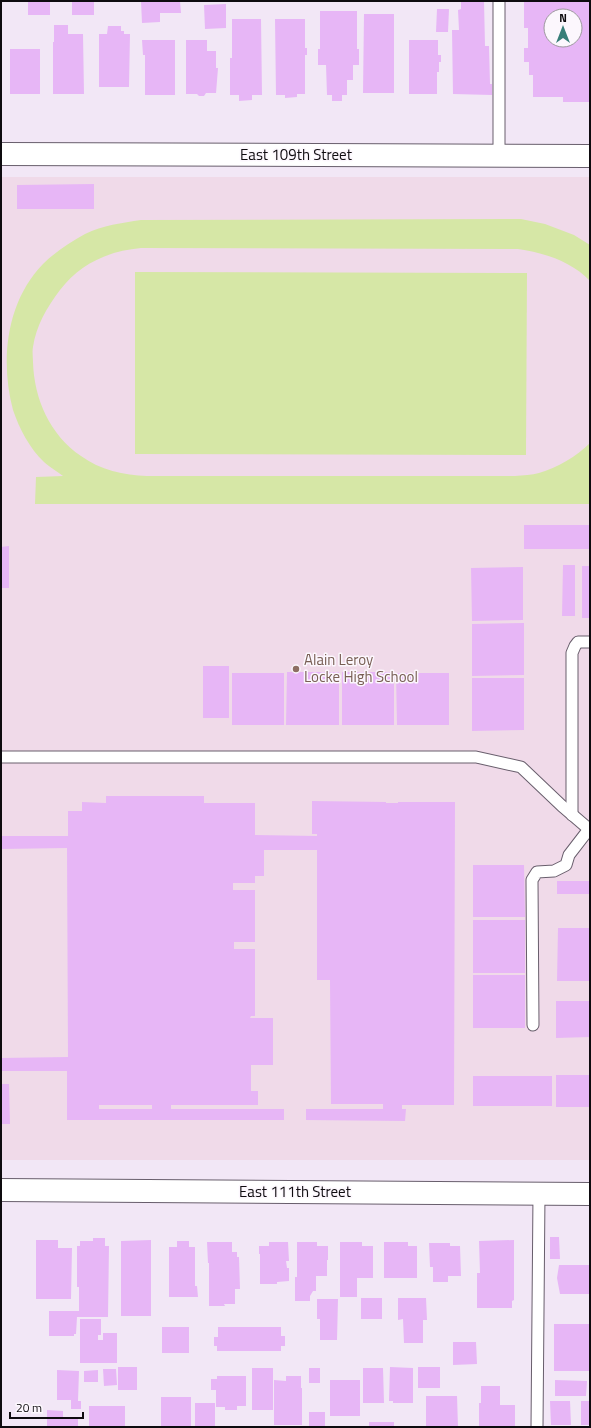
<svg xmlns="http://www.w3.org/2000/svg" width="591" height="1428" font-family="'Titillium Web',sans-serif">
<rect width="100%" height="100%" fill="#f2e7f6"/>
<rect fill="#f0dae9" x="1" y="177" width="589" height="983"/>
<g fill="#d6e7a6">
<path d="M521 219 545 224 574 235 590 245V281C571 261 544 253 518 249L141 248C108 251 80 264 60 290 47 307 36 326 33 347 32 352 33 357 33 362 34 399 50 435 81 456 100 470 124 475 147 476H515C523 475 532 475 539 473 557 468 577 456 590 443V504H35L36 477 63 476C57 471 49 467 44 462 30 449 19 428 13 410 0 361 6 302 43 264 55 252 71 242 85 234 103 225 122 223 141 220Z"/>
<path d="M135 272 527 273 526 455 135 454Z"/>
</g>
<g fill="#e7b6f6" fill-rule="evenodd">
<rect x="28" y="1" width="22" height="14"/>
<rect x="72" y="1" width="22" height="14"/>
<path d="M141 1H180L181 13H160V22L142 23Z"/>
<path d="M461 1H484L485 46H489L490 84H492V95L453 94 452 30H459L458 10 461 9Z"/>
<path d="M528 1H590V102H563V97H533V75H529V62H524V48H528V28H524V2ZM551 16H575V40H551Z"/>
<path d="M226 4V28L205 29 204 5Z"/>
<path d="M437 9H449L448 32H436Z"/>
<path d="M320 11H357V49H359V65H353V80H347V95H342V101H332V95H327L326 65H318V49H320Z"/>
<path d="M364 14H394V93H363Z"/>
<path d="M232 19H261L262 95H252V100L239 101V95H230V58H232Z"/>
<path d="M275 19H305V48H307V55H305V94H297V97L285 98V95H276Z"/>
<path d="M54 25H68V34H83L84 94H53V42H54Z"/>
<path d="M108 26H121V31H124V34H130L129 87H99V34H107Z"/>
<path d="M142 40H175V95H145V55H143Z"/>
<path d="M186 40H207V51H216V68H218L216 93H206L204 96H199L197 94H186Z"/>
<path d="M409 40H438V55H441V62H439V72H437V94H409Z"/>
<rect x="1" y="43" width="1" height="21"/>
<rect x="10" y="49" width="30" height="45"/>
<path d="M94 184V209H17V185Z"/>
<rect x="524" y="525" width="66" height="24"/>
<path d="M9 546V588H1V547Z"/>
<path d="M563 565H575V616H562Z"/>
<rect x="582" y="566" width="8" height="52"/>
<path d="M523 567V620L472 621 471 568Z"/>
<path d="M524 623V675L472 676V624Z"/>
<rect x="203" y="666" width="26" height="52"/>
<path d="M287 672H339V725H286Z"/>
<rect x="342" y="672" width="52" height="53"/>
<rect x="232" y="673" width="52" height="52"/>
<path d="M396 673H449V725H397Z"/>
<path d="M472 678H524V730L472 731Z"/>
<path d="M106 796H204V803H255V835L317 836V834H312V801L386 802V803H398V802H455L454 1105H402V1109H406L405 1121 306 1120V1109H383V1104H331L330 980H317V850H264V876H255V883H233V890H255V942H234V949H255V1016H251L250 1018H273V1065H251V1091H258V1105H171V1109H284V1120H67V1071H1V1058L68 1057 67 848 1 849V836H68V811H82V802L106 803ZM99 1105H152V1109H99Z"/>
<path d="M473 865H524L525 917H473Z"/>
<rect x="557" y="881" width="33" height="13"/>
<rect x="473" y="920" width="52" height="53"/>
<path d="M558 928H590V981H557Z"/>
<rect x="473" y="975" width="52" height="53"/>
<path d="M556 1001H590V1037L556 1038Z"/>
<rect x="556" y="1075" width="34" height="32"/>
<rect x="473" y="1076" width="79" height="30"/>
<path d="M1 1084H9L10 1124H1Z"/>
<path d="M550 1237H559L560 1259H550Z"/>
<path d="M93 1238H105V1246H109L108 1317H77L76 1334H74V1336H49V1311H79V1287H77V1246H80V1241H93Z"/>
<path d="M36 1240H58V1248H72L71 1299H36Z"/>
<path d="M151 1240V1316H121V1241Z"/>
<path d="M514 1240V1300L512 1301V1308H477V1273H480L479 1241Z"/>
<path d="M177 1241H189V1247H195V1286H197L198 1297H169V1247H177Z"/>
<path d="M207 1242H232V1252H237V1257H239L240 1289H235V1304H224L225 1306H209V1263H208Z"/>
<path d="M269 1242H288L289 1261H286L287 1268H289V1281L277 1282V1284H260V1254H259V1246H269Z"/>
<path d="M297 1242H317V1246H328V1260H327V1276H316V1291H313L310 1296V1301H295V1277H297Z"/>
<path d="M340 1242H362V1246H373V1278H357V1297H340Z"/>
<path d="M384 1242H408V1246H417V1278H384Z"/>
<path d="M429 1243H450V1246H460L461 1276H448V1282H433V1267H430Z"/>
<path d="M559 1265H590V1294H560L557 1278Z"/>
<rect x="361" y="1298" width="21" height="21"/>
<path d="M398 1298H426L427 1320H423V1343H404L403 1319 398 1320Z"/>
<path d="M317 1299H338L337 1340H320V1319H317Z"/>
<path d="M80 1319H101V1335H98V1340H103V1333H117V1363H80Z"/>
<rect x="554" y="1324" width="36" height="47"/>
<rect x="162" y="1327" width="27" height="26"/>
<path d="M218 1327H281V1336H285V1346H281V1351H217V1346H214V1337H218Z"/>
<path d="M453 1342H476L477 1364 453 1365Z"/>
<rect x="118" y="1367" width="19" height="23"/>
<path d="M390 1367 413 1368V1403H393V1401H389Z"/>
<rect x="418" y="1367" width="22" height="21"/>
<rect x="252" y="1368" width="21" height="42"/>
<rect x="309" y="1368" width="11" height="15"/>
<path d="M363 1368H383L384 1403H363Z"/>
<path d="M103 1369H116L117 1385 104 1386Z"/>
<path d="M57 1370 79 1371 78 1401H81V1409H71V1400H57Z"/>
<path d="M98 1370V1382H84V1371Z"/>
<path d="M217 1376H246V1406H237V1410H225V1407H216V1390H211V1379H217Z"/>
<path d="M286 1376H301V1388H302V1425H274V1380L286 1381Z"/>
<rect x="330" y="1380" width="30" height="36"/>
<path d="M555 1380 587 1381 586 1396H555Z"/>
<path d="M481 1386H500V1405H515V1427H479V1403H481Z"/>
<path d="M426 1396H457L458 1427H426Z"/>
<rect x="161" y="1397" width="30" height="30"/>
<path d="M550 1401H570L571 1425H551Z"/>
<rect x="581" y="1401" width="9" height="24"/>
<rect x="195" y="1403" width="20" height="24"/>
<rect x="89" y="1406" width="36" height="21"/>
<path d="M47 1410 63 1411V1419H78V1427H47Z"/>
<rect x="309" y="1412" width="16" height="15"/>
<rect x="369" y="1422" width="25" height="5"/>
</g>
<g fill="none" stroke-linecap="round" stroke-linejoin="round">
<defs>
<g id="service">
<path d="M499 1V156"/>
<path d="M1 757H476L521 767 562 806 590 830"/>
<path d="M572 815V653L575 646 578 642H590"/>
<path d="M533 1025 532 880 537 872 554 871 566 865 569 855 589 829"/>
<path d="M537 1427 539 1194"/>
</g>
<g id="minor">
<path d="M1 154 590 156"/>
<path d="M1 1190 590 1194"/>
</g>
</defs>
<use href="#service" stroke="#685e6c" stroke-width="13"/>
<use href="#minor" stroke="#685e6c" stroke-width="24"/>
<use href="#service" stroke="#fff" stroke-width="11"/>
<use href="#minor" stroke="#fff" stroke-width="22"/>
</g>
<circle fill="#8d6e63" stroke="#fcf7fd" stroke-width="1.5" cx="296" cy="669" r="4"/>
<g text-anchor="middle" stroke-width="3" stroke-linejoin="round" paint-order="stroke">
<g font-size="15" fill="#0e0b0f" stroke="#fcf7fd">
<text x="296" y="160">East 109th Street</text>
<text x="295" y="1197">East 111th Street</text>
</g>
<g font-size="15" fill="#785e54" stroke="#fcf7fd" text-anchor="start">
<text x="304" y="665">Alain Leroy<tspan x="304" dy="17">Locke High School</tspan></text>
</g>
</g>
<rect width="591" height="1428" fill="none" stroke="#0e0b0f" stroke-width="4"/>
<g transform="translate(563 28)"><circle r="19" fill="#fcf7fd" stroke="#9d999e"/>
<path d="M0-3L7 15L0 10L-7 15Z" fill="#377e78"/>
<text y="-6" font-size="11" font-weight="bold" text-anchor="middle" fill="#0e0b0f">N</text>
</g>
<path d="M10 1412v6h73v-6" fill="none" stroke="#0e0b0f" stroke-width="2"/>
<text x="16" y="1412" font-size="12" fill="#0e0b0f" stroke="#fcf7fd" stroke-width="3" paint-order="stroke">20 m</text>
</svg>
